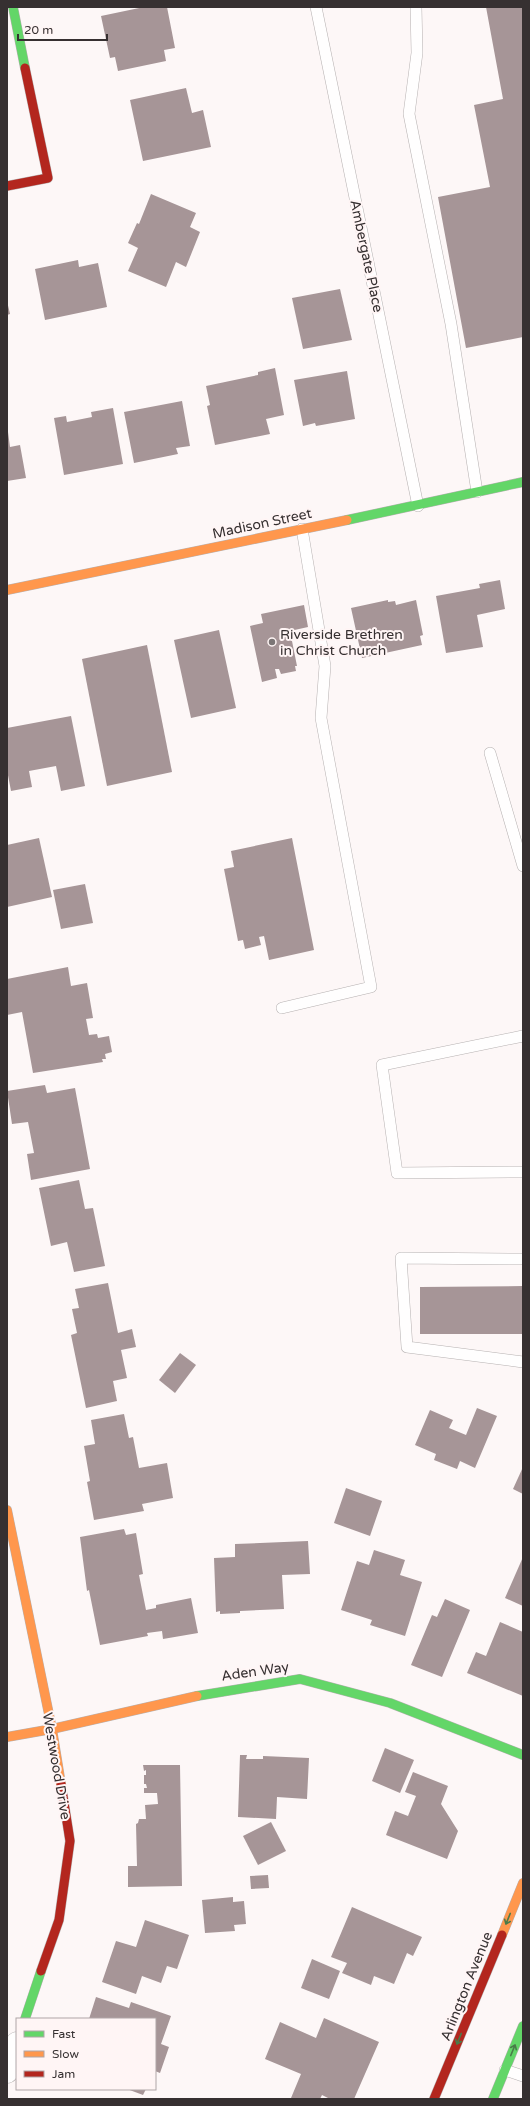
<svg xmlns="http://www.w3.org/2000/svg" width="530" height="2106" font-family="'Varela Round',sans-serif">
<rect width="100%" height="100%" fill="#fdf7f7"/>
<g fill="#a69597">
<path d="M144 7H167L175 48 164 50 166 61 118 71 115 57 110 58 101 16Z"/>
<path d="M486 7H523V337L466 348 438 197 490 187 474 105 503 99Z"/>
<path d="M186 88 192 113 203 110 211 147 143 161 130 100Z"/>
<path d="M151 194 196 213 190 227 200 232 186 267 176 262 166 287 128 271 138 248 128 243 137 223 139 224Z"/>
<path d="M78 260 79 267 98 263 107 307 45 320 35 269Z"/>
<path d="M340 289 352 340 303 349 292 298Z"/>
<path d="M7 301 10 314 7 315Z"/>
<path d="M275 368 284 415 266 419 270 434 215 445 207 406 210 405 206 386 258 375V372Z"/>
<path d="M347 371 355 419 316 426 315 423 303 426 294 380Z"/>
<path d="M182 401 190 446 176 448 178 454 134 463 124 412Z"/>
<path d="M113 408 123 464 64 475 54 418 66 416 67 422 92 417 91 412Z"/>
<path d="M8 432 10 447 20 445 26 478 7 481Z"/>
<path d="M500 580 505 609 477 615 483 647 446 653 436 596 480 588 479 584Z"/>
<path d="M388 600V602L395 601 396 605 416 600 423 635 420 636 422 645 362 658 351 608Z"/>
<path d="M304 605 308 627 290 631 297 666H295L296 671 281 674 279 669H275L277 678 262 682 250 626 263 623 261 614Z"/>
<path d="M219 630 236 708 191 718 174 640Z"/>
<path d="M147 645 172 772 107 786 82 659Z"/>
<path d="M71 716 85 786 61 791 56 766 29 771 32 787 11 791 7 770V728Z"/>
<path d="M39 838 52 897 7 907V845Z"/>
<path d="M292 838 314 950 269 960 264 936 259 937 261 945 245 949 243 940 238 941 224 869 234 867 231 851Z"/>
<path d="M85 884 93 923 61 929 53 890Z"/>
<path d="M68 967 71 986 87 983 93 1018 86 1019 89 1035 97 1034 98 1038 109 1036 112 1052 105 1054 106 1059H102L103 1062 33 1073 22 1012 7 1015V979Z"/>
<path d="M45 1085 47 1093 75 1088 90 1169 31 1180 27 1154 34 1153 28 1122 12 1124 7 1091Z"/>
<path d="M79 1180 85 1209 93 1208 105 1266 74 1272 67 1242 51 1246 39 1188Z"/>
<path d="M108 1283 118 1333 132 1329 136 1347 121 1350 127 1378 113 1381 117 1401 86 1408 71 1335 77 1333 72 1309 79 1308 75 1289Z"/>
<path d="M523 1286V1334H420V1287Z"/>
<path d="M180 1353 196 1365 175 1393 159 1380Z"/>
<path d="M477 1408 497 1416 475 1468 460 1461 457 1469 434 1460 436 1454 415 1445 430 1410 453 1420 449 1428 466 1435Z"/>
<path d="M124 1414 129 1438 133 1437 139 1468 167 1463 173 1498 142 1504 144 1511 94 1520 87 1482 90 1481 84 1446 95 1444 91 1420Z"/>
<path d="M523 1467V1494L513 1489Z"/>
<path d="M346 1488 382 1501 370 1536 334 1523Z"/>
<path d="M124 1529 126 1535 136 1533 143 1574 139 1575 146 1610 156 1608V1605L191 1598 198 1633 163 1639 162 1631 147 1633 148 1636 100 1645 89 1590 87 1591 80 1537Z"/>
<path d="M308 1541 310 1574 282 1575 284 1609 240 1611V1613L220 1614V1611L216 1612 214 1558 235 1557V1544Z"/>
<path d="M374 1550 405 1560 400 1575 422 1582 405 1636 370 1625 372 1620 341 1610 357 1561 369 1565Z"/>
<path d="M523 1557V1606L505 1598Z"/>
<path d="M445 1599 470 1610 442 1677 411 1665 432 1615 437 1617Z"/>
<path d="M500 1622 523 1632V1696L467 1673 476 1652 486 1656Z"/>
<path d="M385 1748 414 1760 400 1793 372 1781Z"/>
<path d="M240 1755H247L246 1759H263V1756L309 1758 307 1799 277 1797 276 1819 238 1817Z"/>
<path d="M143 1765H180L182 1886 128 1887V1866H137L136 1824 138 1823 139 1819H146L145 1805 158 1804 157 1793H144V1788H147L146 1784H144V1775H146V1770L144 1771Z"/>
<path d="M413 1772 448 1786 441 1804 458 1831 447 1859 386 1835 395 1811 408 1816 416 1796 405 1792Z"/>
<path d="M271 1822 286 1851 258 1865 243 1836Z"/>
<path d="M268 1875 269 1888 251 1889 250 1876Z"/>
<path d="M233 1897V1902L244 1901 246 1924 234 1925 235 1931 205 1933 202 1900Z"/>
<path d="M352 1907 422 1937 413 1956 407 1953 394 1984 374 1976 371 1985 342 1973 347 1963 331 1957Z"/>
<path d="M145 1920 189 1935 177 1969 167 1966 161 1983 142 1976 136 1994 102 1982 116 1941 136 1947Z"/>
<path d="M312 1959 340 1971 329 1999 301 1988Z"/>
<path d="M96 1997 129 2008 131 2002 171 2016 161 2044 169 2047 160 2073 155 2071V2019H89Z"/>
<path d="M324 2018 379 2042 354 2099H330L322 2095 320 2099H293L291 2098 301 2074 265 2059 280 2022 316 2038Z"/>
<path d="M127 2089H146L143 2095Z"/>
</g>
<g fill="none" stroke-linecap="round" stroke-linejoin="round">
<defs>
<g id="lane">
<path d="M316 7 418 506"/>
<path d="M416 7 417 53 409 114 451 324 477 492"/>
<path d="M490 753 523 866"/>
<path d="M282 1008 371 987 321 718 325 666 302 529"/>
<path d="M523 1036 382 1065 397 1173 523 1172"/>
<path d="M523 1259 401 1258 407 1347 523 1362"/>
<path d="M505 2070 523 2076"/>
</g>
<path id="street" d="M7 2072 17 2043"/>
<g id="fast">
<path d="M13 7 25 68"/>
<path d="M347 520 523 482"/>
<path d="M197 1696 300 1679 390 1703 523 1755"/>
<path d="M25 2019 41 1971"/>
<path d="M493 2099 523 2026"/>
</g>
<g id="slow">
<path d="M7 590 347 520"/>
<path d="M7 1510 52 1729 61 1784"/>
<path d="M7 1737 52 1729 197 1696"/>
<path d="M502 1935 523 1883"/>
</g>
<g id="jam">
<path d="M7 186 48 178 25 68"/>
<path d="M41 1971 59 1920 70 1841 61 1784"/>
<path d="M434 2099 502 1935"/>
</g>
</defs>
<use href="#lane" stroke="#b6b1b1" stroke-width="12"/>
<use href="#street" stroke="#b6b1b1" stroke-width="23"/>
<use href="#fast" stroke="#b6b1b1" stroke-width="10"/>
<use href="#slow" stroke="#b6b1b1" stroke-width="10"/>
<use href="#jam" stroke="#b6b1b1" stroke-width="10"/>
<use href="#lane" stroke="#fffefe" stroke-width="11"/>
<use href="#street" stroke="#fffefe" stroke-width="22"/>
<use href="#fast" stroke="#63d668" stroke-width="9"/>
<use href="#slow" stroke="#ff974d" stroke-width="9"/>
<use href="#jam" stroke="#b3261e" stroke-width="9"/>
</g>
<defs><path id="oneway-shaft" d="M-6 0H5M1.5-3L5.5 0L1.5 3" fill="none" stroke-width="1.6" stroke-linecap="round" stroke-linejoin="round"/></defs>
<g stroke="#4a7b4a">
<use href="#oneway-shaft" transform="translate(508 1919) rotate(112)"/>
<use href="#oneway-shaft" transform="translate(459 2039) rotate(112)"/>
<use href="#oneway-shaft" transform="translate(513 2050) rotate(-68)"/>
</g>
<circle fill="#7c7676" stroke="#fff5f5" stroke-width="1.5" cx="272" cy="642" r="4"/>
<g text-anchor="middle" stroke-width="4" stroke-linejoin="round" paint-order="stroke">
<g font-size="14" fill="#363031" stroke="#fff5f5">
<text transform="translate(367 256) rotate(78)" y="5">Ambergate Place</text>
<text transform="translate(262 523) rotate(-12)" y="5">Madison Street</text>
<text transform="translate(255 1671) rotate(-8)" y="5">Aden Way</text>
<text transform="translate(57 1766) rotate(80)" y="5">Westwood Drive</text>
<text transform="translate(466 1986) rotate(-68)" y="5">Arlington Avenue</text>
</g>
<g font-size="14" fill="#363031" stroke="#fff5f5" text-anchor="start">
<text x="280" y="639">Riverside Brethren<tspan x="280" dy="16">in Christ Church</tspan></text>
</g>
</g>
<rect width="530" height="2106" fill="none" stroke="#363031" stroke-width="16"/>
<rect x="16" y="2018" width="140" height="72" fill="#fff5f5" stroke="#afa6a7"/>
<rect x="24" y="2031" width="20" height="6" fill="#63d668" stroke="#afa6a7"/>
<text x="52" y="2038" font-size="12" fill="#363031">Fast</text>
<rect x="24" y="2051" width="20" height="6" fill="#ff974d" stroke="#afa6a7"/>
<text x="52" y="2058" font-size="12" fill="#363031">Slow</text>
<rect x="24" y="2071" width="20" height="6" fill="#b3261e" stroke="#afa6a7"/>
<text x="52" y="2078" font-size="12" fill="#363031">Jam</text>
<path d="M18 34v6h89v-6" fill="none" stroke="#363031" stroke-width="2"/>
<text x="24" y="34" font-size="12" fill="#363031" stroke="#fff5f5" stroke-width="3" paint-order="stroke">20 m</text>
</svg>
